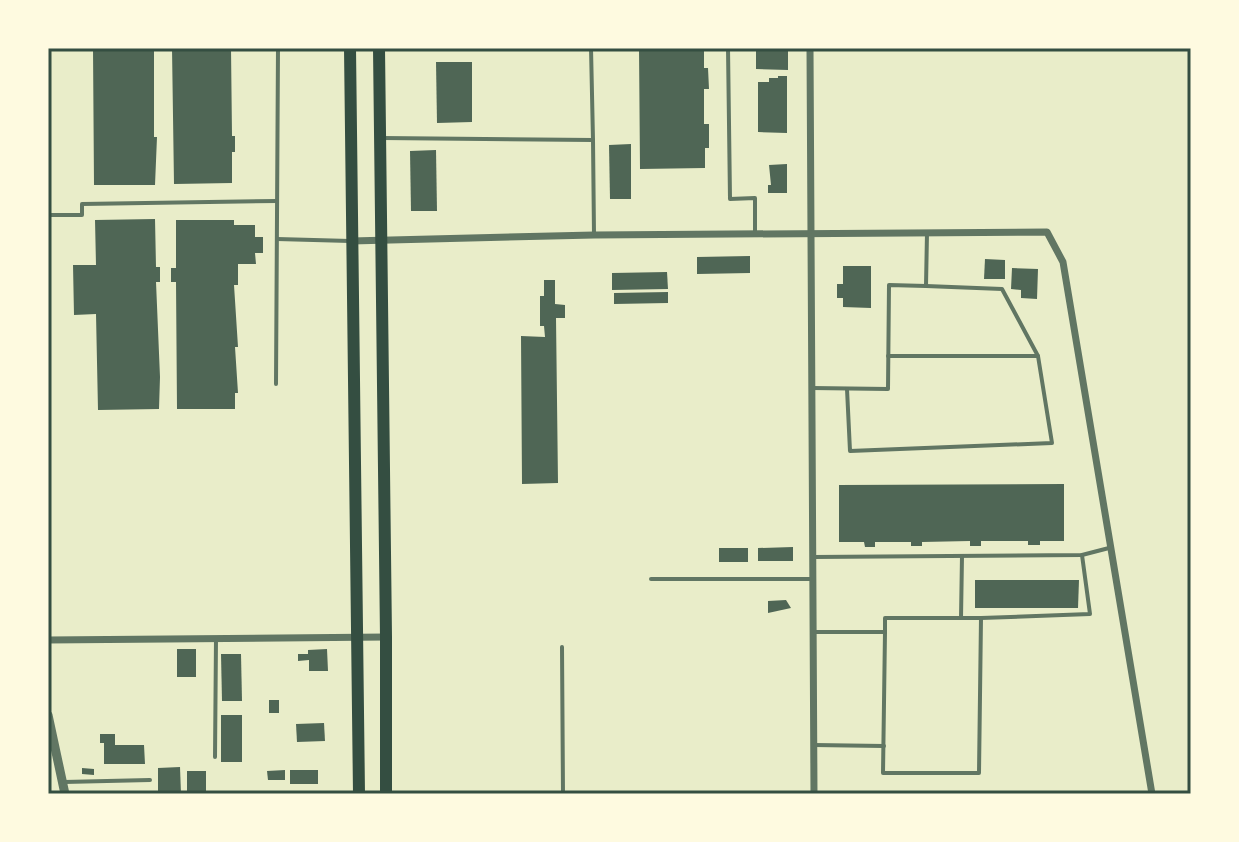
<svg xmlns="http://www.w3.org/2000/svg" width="1239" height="842" font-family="Quicksand,sans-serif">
<rect width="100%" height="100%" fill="#e9edc9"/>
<g fill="#4f6655">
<path d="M93 48H154V137H157L155 185H94Z"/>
<path d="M172 48H231L232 136H235V152H232V183L174 184Z"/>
<path d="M639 48H704V68H708L709 89H704V124H709V148H705V168L640 169Z"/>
<path d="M756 48H788V70L756 69Z"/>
<path d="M436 62H472V122L437 123Z"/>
<path d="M778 76H787V133L758 132V82H769V78H778Z"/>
<path d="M631 144V199H610L609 145Z"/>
<path d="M436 150 437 211H411L410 151Z"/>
<path d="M787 164V193H768V185H771L769 165Z"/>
<path d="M155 219 156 267H160V282H156L160 377 159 409 98 410 96 314 74 315 73 265H96L95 220Z"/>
<path d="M176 220H234V225H255V237H263V253H255L256 264H238V285H234L238 347H235L238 393H235V409H177L176 282H171V268H176Z"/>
<path d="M750 256V273L697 274V257Z"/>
<path d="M985 259 1005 260V279H984Z"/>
<path d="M843 266H871V308L843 307V298H837V284H843Z"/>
<path d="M1012 268 1038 269 1037 299 1021 298V290L1011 289Z"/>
<path d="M667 272 668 289 612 290V273Z"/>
<path d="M544 280H555V304L565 305V318H556L558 483 522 484 521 336 545 337 544 326H540V296H544Z"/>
<path d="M668 292V303L614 304V293Z"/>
<path d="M1064 484V541H1040V545H1028V541H981V546H970V541L922 542V546H911V542H875V547H865L864 542H839V485Z"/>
<path d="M793 547V561H758V548Z"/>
<rect x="719" y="548" width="29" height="14"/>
<path d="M975 580H1079L1078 608H975Z"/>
<path d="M786 600 791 608 768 613V601Z"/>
<rect x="177" y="649" width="19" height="28"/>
<path d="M327 649 328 671H309V660L298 661V654H308V650Z"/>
<path d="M221 654H241L242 701H222Z"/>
<rect x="269" y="700" width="10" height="13"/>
<rect x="221" y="715" width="21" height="47"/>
<path d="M324 723 325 741 297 742 296 724Z"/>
<path d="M100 734H115V745H144L145 764H104V743H100Z"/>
<path d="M180 767 181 794H158V768Z"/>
<path d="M82 768 94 769V775L82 774Z"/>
<path d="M285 770V780H268L267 771Z"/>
<rect x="290" y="770" width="28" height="14"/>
<rect x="187" y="771" width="19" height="23"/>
</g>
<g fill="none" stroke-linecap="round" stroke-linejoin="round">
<g stroke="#617663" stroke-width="4">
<path d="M591 48 593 140"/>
<path d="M728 48 730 199 755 198V234"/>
<path d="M382 138 593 140 594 235"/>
<path d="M48 215H82V204L277 201"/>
<path d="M277 239 350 241"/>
<path d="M926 286 1002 289 1038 356"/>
<path d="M276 384 278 48"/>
<path d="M812 388 888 389 889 285 926 286 927 233"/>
<path d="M847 389 850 451 1052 443 1038 356H888"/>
<path d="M813 557 1082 555 1109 548"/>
<path d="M651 579H813"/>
<path d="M961 618 962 556"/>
<path d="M981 618 1090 614 1082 555"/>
<path d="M813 632H885V618H981L979 773H883L885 632"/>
<path d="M562 647 563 794"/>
<path d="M814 745 884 746"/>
<path d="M215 757 216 639"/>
<path d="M64 782 150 780"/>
</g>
<g stroke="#617663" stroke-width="7">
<path d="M810 48 814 794"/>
<path d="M351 241 594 235 1047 232 1063 262 1152 794"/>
<path d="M48 640 386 637"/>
</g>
<path stroke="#617663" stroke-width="9" d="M48 715 65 794"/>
<g stroke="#344e41" stroke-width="12">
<path d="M350 48 359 794"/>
<path d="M379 48 386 637V794"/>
</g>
</g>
<rect width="1239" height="842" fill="none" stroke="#fefae0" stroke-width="100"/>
<rect x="50" y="50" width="1139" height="742" fill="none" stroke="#344e41" stroke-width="3"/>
</svg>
